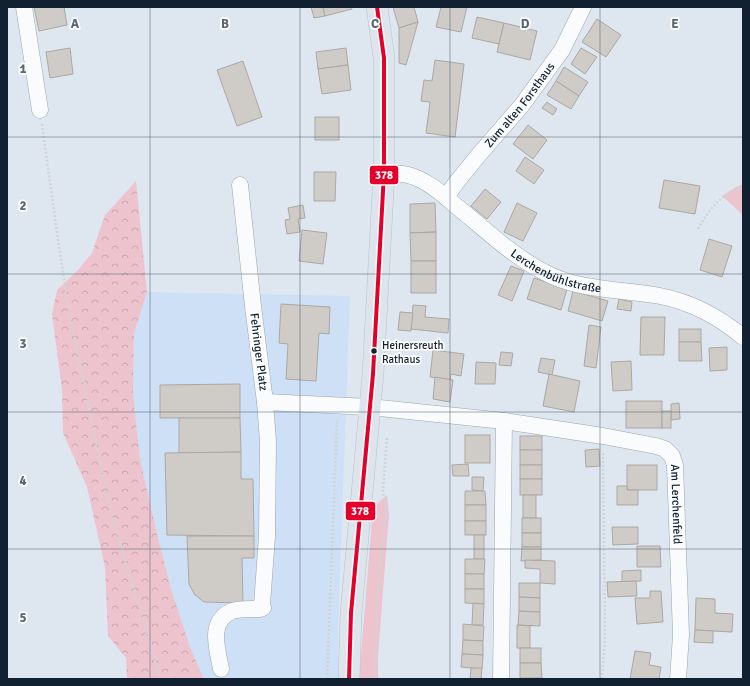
<svg xmlns="http://www.w3.org/2000/svg" width="750" height="686" font-family="Signika,sans-serif">
<defs>
<pattern id="forest-crowns" width="20" height="18" patternUnits="userSpaceOnUse"><rect width="20" height="18" fill="#edc4ce"/><path d="M2 6a3 3 0 1 1 6 0M12 15a3 3 0 1 1 6 0" fill="none" stroke="#caa8b1"/></pattern>
</defs>
<rect width="100%" height="100%" fill="#dee7f0"/>
<path fill="#cee0f6" d="M147 292 350 296 338 631 339 679H204L190 647 172 592 157 534 140 459 133 394 134 334Z"/>
<g fill="#edc4ce">
<path d="M743 184V215L722 196 736 187Z"/>
<path d="M387 495 389 514 378 656V679H359L373 508Z"/>
</g>
<path fill="url(#forest-crowns)" d="M136 181 147 292 134 334 133 394 140 459 157 534 172 592 190 647 204 679H127L126 658 108 636 105 567 87 487 63 433 62 390 52 314 57 290 77 271 92 253 105 215Z"/>
<g fill="#cfccc7" stroke="#aba8a4">
<path d="M34 7H64L67 25 39 31Z"/>
<path d="M311 7H323L325 16 314 18Z"/>
<path d="M323 7H351L352 9 325 16Z"/>
<path d="M393 7H414L418 22 399 28Z"/>
<path d="M441 7H467L461 32 436 27Z"/>
<path d="M477 17 504 23 499 44 472 38Z"/>
<path d="M597 19 621 35 606 57 582 42Z"/>
<path d="M418 22 406 65 399 63V28Z"/>
<path d="M504 23 537 31 530 60 497 52Z"/>
<path d="M70 48 73 74 50 78 46 52Z"/>
<path d="M346 48 348 65 318 69 316 52Z"/>
<path d="M581 48 597 57 585 74 571 64Z"/>
<path d="M435 60 464 64 455 137 426 133 430 102 421 101 424 80 432 81Z"/>
<path d="M243 61 262 117 237 126 217 70Z"/>
<path d="M348 65 351 90 322 94 318 69Z"/>
<path d="M564 67 588 82 579 96 556 81Z"/>
<path d="M556 81 579 96 571 109 547 95Z"/>
<path d="M547 102 557 109 553 115 542 108Z"/>
<rect x="315" y="117" width="24" height="23"/>
<path d="M528 125 547 140 533 159 513 144Z"/>
<path d="M525 157 544 170 534 184 516 171Z"/>
<path d="M314 172H336L335 201H314Z"/>
<path d="M664 180 700 186 695 214 659 208Z"/>
<path d="M485 189 501 202 487 219 471 206Z"/>
<path d="M435 203 436 232 410 233V204Z"/>
<path d="M517 203 537 213 523 241 504 232Z"/>
<path d="M303 205 305 218 298 219 300 232 287 234 285 220 290 219 288 208Z"/>
<path d="M302 230 327 233 323 264 299 261Z"/>
<path d="M436 232V261H411L410 233Z"/>
<path d="M709 239 732 246 722 277 700 270Z"/>
<rect x="411" y="261" width="25" height="32"/>
<path d="M511 266 524 271 512 301 498 295Z"/>
<path d="M534 278 567 289 561 310 527 299Z"/>
<path d="M573 291 608 301 602 321 568 311Z"/>
<path d="M619 299 632 302 631 311 617 309Z"/>
<path d="M281 304 330 307 329 334 319 333 316 381 286 379 288 344 279 343Z"/>
<path d="M413 305 426 306 425 317 449 319 448 333 411 329Z"/>
<path d="M400 312 413 313 411 331 398 330Z"/>
<path d="M641 317H665L664 355H640Z"/>
<path d="M589 325 601 327 596 368 584 366Z"/>
<rect x="679" y="329" width="22" height="13"/>
<path d="M679 342H701L702 361H679Z"/>
<path d="M727 347V370L710 371 709 348Z"/>
<path d="M433 350 464 354 461 376 451 374 450 380 430 377Z"/>
<path d="M501 352 513 353 511 366 499 365Z"/>
<path d="M541 358 555 360 552 375 538 372Z"/>
<path d="M631 361 632 390 613 391 611 362Z"/>
<path d="M476 362 496 363 495 384H475Z"/>
<path d="M549 374 580 381 574 412 543 406Z"/>
<path d="M435 377 453 380 450 402 433 399Z"/>
<path d="M240 384V418H160V385Z"/>
<rect x="626" y="401" width="36" height="27"/>
<path d="M679 403 680 419 671 420V404Z"/>
<rect x="662" y="411" width="9" height="17"/>
<path d="M179 418H240L241 452 179 453Z"/>
<rect x="465" y="435" width="25" height="28"/>
<rect x="520" y="436" width="22" height="14"/>
<path d="M599 449 600 466 586 467 585 450Z"/>
<rect x="520" y="450" width="22" height="15"/>
<path d="M241 452V479H253L254 536 167 535 165 453Z"/>
<path d="M468 464 469 476H453L452 465Z"/>
<rect x="520" y="465" width="22" height="14"/>
<rect x="627" y="465" width="30" height="25"/>
<path d="M472 477H484L483 491 472 490Z"/>
<rect x="520" y="479" width="22" height="16"/>
<path d="M617 486H627V490H638V505H617Z"/>
<path d="M465 491H485L486 505H465Z"/>
<rect x="523" y="495" width="13" height="23"/>
<rect x="465" y="505" width="21" height="16"/>
<rect x="522" y="518" width="19" height="15"/>
<rect x="465" y="521" width="21" height="14"/>
<path d="M612 527H638V544L613 545Z"/>
<rect x="522" y="533" width="19" height="14"/>
<rect x="474" y="535" width="10" height="24"/>
<path d="M187 536H254V558H242L243 603 204 602 195 595 189 584Z"/>
<path d="M637 546H660L661 567H637Z"/>
<path d="M522 547H541V560L521 561Z"/>
<path d="M465 559H485L484 574H465Z"/>
<path d="M525 560 555 561V584L540 583V569L525 568Z"/>
<path d="M641 570V581L622 582V571Z"/>
<rect x="465" y="574" width="19" height="15"/>
<path d="M636 581 637 596 608 597 607 582Z"/>
<path d="M519 583H540V598L519 597Z"/>
<path d="M465 589H484V604L465 603Z"/>
<path d="M650 591H661L663 622 637 624 635 598H650Z"/>
<path d="M519 597 540 598V612L519 611Z"/>
<path d="M696 598 715 599V613L733 614 732 632 695 630Z"/>
<path d="M473 603 484 604 483 625H472Z"/>
<path d="M519 611 540 612V626L518 625Z"/>
<path d="M463 624 484 626 483 641 463 640Z"/>
<path d="M517 625 530 626V648H517Z"/>
<path d="M695 630 713 631V643L694 642Z"/>
<path d="M463 640 483 641V655L462 654Z"/>
<rect x="520" y="648" width="21" height="15"/>
<path d="M635 651 651 653 649 665 661 667 659 679H630Z"/>
<path d="M462 654 483 655 482 669 461 667Z"/>
<path d="M520 663H541L542 678H520Z"/>
<path d="M471 668H482L481 679H470Z"/>
</g>
<g fill="none" stroke-linecap="round" stroke-linejoin="round">
<defs>
<g id="minor">
<path d="M24 7 40 110"/>
<path id="s1" d="M384 173C392 173 400 173 408 175 431 181 448 200 466 214 491 235 515 257 544 272 578 291 623 289 660 296 691 302 719 317 743 337"/>
<path id="s2" d="M446 197 456 183 477 157 522 105 562 50 583 7"/>
<path id="s3" d="M265 402 370 407 504 421 603 436 656 446 665 449 672 456 675 465 681 635 678 679"/>
<path d="M221 669C217 648 208 621 232 611 240 608 252 609 260 609L263 608 262 605 267 536 268 441 265 402 253 306 240 185"/>
<path d="M501 679 504 421"/>
</g>
<path id="major" d="M349 679 351 613 373 374 384 173V58L377 7"/>
</defs>
<use href="#minor" stroke="#9aa6b1" stroke-width="17"/>
<use href="#major" stroke="#bac1c8" stroke-width="22"/>
<g stroke="#d0d4d7" stroke-width="2.5" stroke-dasharray="2 2" stroke-linecap="butt">
<path d="M42 124 58 240 69 311 109 505 161 679"/>
<path d="M698 229C710 208 720 195 743 186"/>
<path d="M327 679 337 419"/>
<path d="M375 679 379 565 386 508 383 491 387 436"/>
<path d="M602 679 605 639 603 452"/>
</g>
<use href="#minor" stroke="#fafbfd" stroke-width="16"/>
<use href="#major" stroke="#dde4eb" stroke-width="21"/>
<defs>
<path id="bus-1" d="M349 679 351 613 373 374 384 173V58L377 7"/>
</defs>
<use href="#bus-1" stroke="#fff" stroke-width="7"/>
<use href="#bus-1" stroke="#e4002b" stroke-width="4"/>
</g>
<path fill="none" stroke="#596674" stroke-width="1" stroke-opacity="0.55" d="M150 7V679M300 7V679M450 7V679M600 7V679M7 137H743M7 274H743M7 412H743M7 549H743"/>
<circle fill="#112131" stroke="#fff" stroke-width="1.5" cx="374" cy="351" r="3.5"/>
<g text-anchor="middle" stroke-width="3.5" stroke-linejoin="round" paint-order="stroke">
<g font-size="11" fill="#112131" stroke="#fff" text-anchor="start">
<text x="382" y="349">Heinersreuth<tspan x="382" dy="14">Rathaus</tspan></text>
</g>
<g font-size="12" fill="#112131" stroke="#fff">
<text dy="4" stroke="none"><textPath href="#s2" startOffset="118">Zum alten Forsthaus</textPath></text>
<text dy="4" stroke="none"><textPath href="#s1" startOffset="203">Lerchenbühlstraße</textPath></text>
<text transform="translate(259 352) rotate(83)" y="4">Fehringer Platz</text>
<text dy="4" stroke="none"><textPath href="#s3" startOffset="462">Am Lerchenfeld</textPath></text>
</g>
</g>
<g font-size="13" text-anchor="middle" font-weight="bold" fill="#596674" stroke="#fff" stroke-width="3.5" stroke-linejoin="round" paint-order="stroke">
<text x="75" y="28">A</text>
<text x="225" y="28">B</text>
<text x="375" y="28">C</text>
<text x="525" y="28">D</text>
<text x="675" y="28">E</text>
<text x="23" y="73">1</text>
<text x="23" y="210">2</text>
<text x="23" y="348">3</text>
<text x="23" y="485">4</text>
<text x="23" y="622">5</text>
</g>
<g stroke="#fff" stroke-width="1.5">
<rect x="369" y="165" width="30" height="20" rx="4" fill="#e4002b"/>
<rect x="345" y="501" width="31" height="20" rx="4" fill="#e4002b"/>
</g>
<g font-size="11" text-anchor="middle" font-weight="bold" fill="#fff">
<text x="384" y="179">378</text>
<text x="360" y="515">378</text>
</g>
<rect width="750" height="686" fill="none" stroke="#112131" stroke-width="16"/>
</svg>
